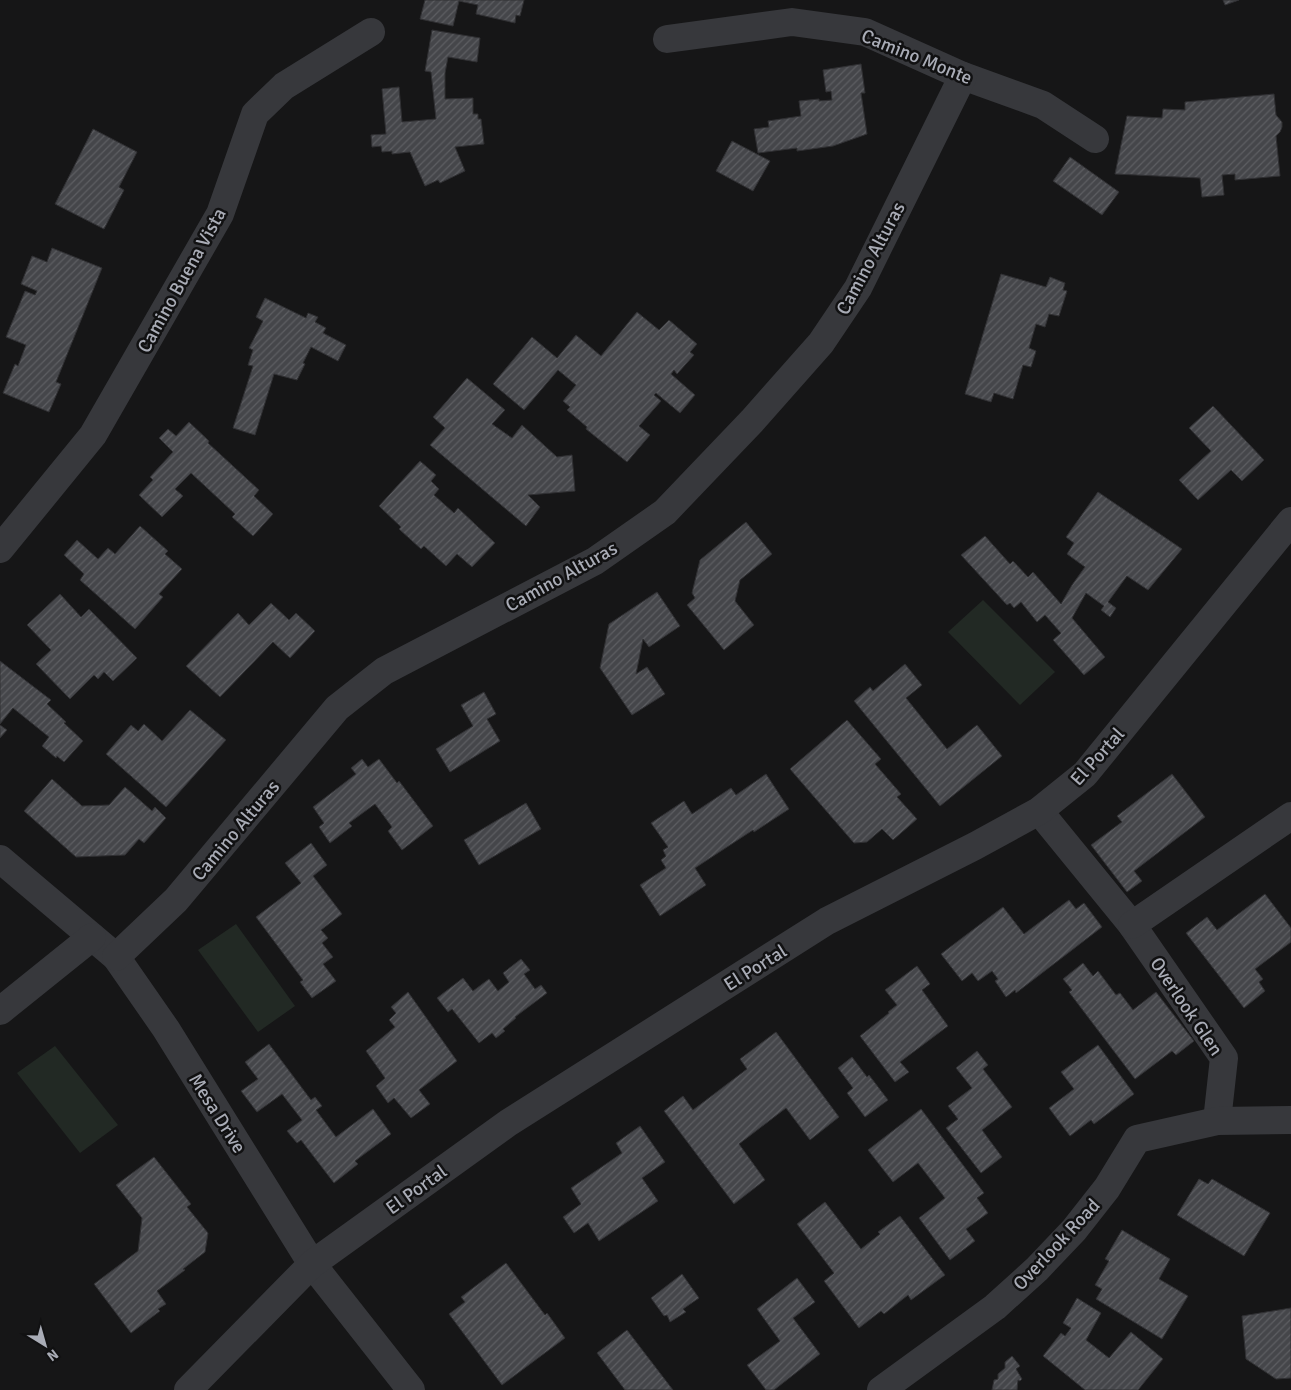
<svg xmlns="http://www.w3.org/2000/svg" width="1291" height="1390" font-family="Signika,sans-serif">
<defs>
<pattern id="building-hatch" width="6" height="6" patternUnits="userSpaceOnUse" patternTransform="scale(1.25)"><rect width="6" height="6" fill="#45464a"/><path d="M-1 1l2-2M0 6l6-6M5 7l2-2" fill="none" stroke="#5d5e62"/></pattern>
</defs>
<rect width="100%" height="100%" fill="#161617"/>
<g fill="#222924">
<path d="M983 600 1055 672 1020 705 948 632Z"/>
<path d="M236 924 295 1006 258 1032 198 950Z"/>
<path d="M55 1046 118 1125 80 1153 17 1073Z"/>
</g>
<g fill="url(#building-hatch)" stroke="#303033">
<path d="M425 0H524L520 16 516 15 515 23 476 14 478 5 459 1 453 26 420 19Z"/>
<path d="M1223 0H1239L1225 5Z"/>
<path d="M432 30 480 38 477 62 448 57 445 73V99L473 98V114H478V119H481L484 144 455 147 465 171 440 183 438 180 425 186 410 152 392 154V151L382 152 381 146 372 147 371 135 386 134 382 89 399 87 402 122 436 119 431 72 425 71Z"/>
<path d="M861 64 865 93H861L867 134 833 146 797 151V148L758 153 754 129 769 127 768 121 801 116 799 101 819 99V101L832 100 831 91 826 92 823 70Z"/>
<path d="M1274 94 1276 115 1282 122V127L1280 132 1276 136 1280 176 1235 180V174L1222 175 1224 195 1202 197 1200 178 1115 174 1127 116 1162 118 1163 109 1185 110V102Z"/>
<path d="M93 129 137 152 119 187 124 190 104 229 55 204Z"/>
<path d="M732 141 770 161 753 191 716 171Z"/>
<path d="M1070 157 1119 192 1102 215 1053 181Z"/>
<path d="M52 248 102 268 56 382 61 384 49 412 3 393 15 364 18 366 26 345 6 337 25 291 35 295 37 291 21 284 32 256 47 262Z"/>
<path d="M1001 274 1046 287 1050 277 1065 283 1063 290 1067 291 1059 316 1049 314 1045 327 1036 324 1029 348 1036 351 1031 367 1023 365 1013 399 994 393 991 402 965 394Z"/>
<path d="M265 298 306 318 308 313 318 317 315 322 326 328 323 333 346 345 338 361 311 347 303 363 305 364 297 380 274 374 255 435 233 428 253 366 248 365 253 350 249 348 263 321 256 317Z"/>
<path d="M637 312 659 330 669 320 697 344 690 352 694 355 677 374 674 370 671 374 695 395 680 413 656 393 654 395 661 401 639 426 650 435 627 462 586 429 587 427 567 410 570 407 563 401 576 385 558 370 524 410 493 384 532 337 557 358 576 335 601 356Z"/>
<path d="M467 378 505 410 492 424 512 438 522 425 557 457 572 455 575 491 528 495 540 507 526 526 430 445 445 428 433 417Z"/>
<path d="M1213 406 1264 460 1242 481 1231 470 1198 500 1179 480 1211 451 1189 428Z"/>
<path d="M189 422 209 441 208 443 259 490 254 496 273 514 253 536 232 517 235 514 191 473 175 489 183 496 162 517 139 495 153 480 150 477 173 452 159 438 168 429 176 436Z"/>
<path d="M420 461 436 475 431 481 439 489 434 495 454 513 458 508 495 543 472 567 457 554 446 566 424 546 421 549 399 529 401 527 379 506Z"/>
<path d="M1098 492 1182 549 1148 590 1127 576 1108 602 1116 608 1110 617 1101 610 1104 606 1086 593 1072 618 1105 657 1084 675 1053 640 1061 633 1045 615 1037 622 1021 602 1014 608 1010 603 1007 605 961 555 985 536 1010 564 1013 561 1028 577 1033 572 1061 604 1072 585 1085 567 1067 554 1074 543 1066 537Z"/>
<path d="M746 522 772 554 740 580 735 601 754 625 724 650 687 605 695 598 692 593 700 560Z"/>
<path d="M140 526 168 551 165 554 182 569 159 594 163 597 135 629 80 580 84 574 64 555 77 540 98 559 108 548 115 554Z"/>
<path d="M657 592 680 626 649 647 643 639 636 674 647 667 665 694 632 715 600 668 609 624Z"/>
<path d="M60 594 81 617 89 609 137 658 113 681 104 672 98 679 94 675 70 699 36 664 51 650 27 625Z"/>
<path d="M271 603 289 620 296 613 315 631 290 658 273 642 220 697 186 666 238 613 249 625Z"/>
<path d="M0 661 51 700 47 704 66 722 64 723 83 741 64 762 57 756 56 758 42 746 49 737 13 708 0 724Z"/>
<path d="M905 664 922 685 906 698 947 749 977 725 1002 756 940 806 854 701 870 687 873 691Z"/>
<path d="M484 692 496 714 487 719 500 741 450 772 436 749 473 726 461 705Z"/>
<path d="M190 710 226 740 166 807 106 754 131 725 138 731 144 724 162 741Z"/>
<path d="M847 720 881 759 875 764 901 794 897 797 917 819 893 840 882 829 867 842 854 843 790 769Z"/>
<path d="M0 725 7 730 0 738Z"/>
<path d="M362 759 368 767 379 759 397 783 399 781 433 826 402 850 388 831 392 827 375 804 349 823 352 826 330 843 319 827 324 823 313 807 356 774 351 768Z"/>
<path d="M766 774 789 809 754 832 753 830 695 868 706 885 660 916 640 885 666 868 661 860 666 856 663 850 668 847 651 823 684 801 692 814 731 788 736 795Z"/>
<path d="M1172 774 1205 817 1134 871 1142 881 1127 892 1091 845 1122 822 1117 816Z"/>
<path d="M52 779 82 806 109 805 125 787 152 811 155 807 166 818 144 843 139 839 125 855 76 857 24 811Z"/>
<path d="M526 803 541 829 479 865 464 840Z"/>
<path d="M311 843 327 865 313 876 342 914 321 930 328 938 322 943 333 957 323 964 336 981 312 998 300 982 303 980 256 917 301 883 285 863Z"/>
<path d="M1265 894 1291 928V942L1255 969 1263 979 1259 982 1265 991 1244 1008 1186 933 1207 917 1217 930Z"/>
<path d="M1069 900 1076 909 1084 903 1102 927 1016 993 1015 990 1006 997 995 981 998 979 992 971 978 981 972 973 962 981 941 954 1003 907 1024 934Z"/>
<path d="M521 959 530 970 524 974 535 989 541 985 547 993 515 1017 516 1018 503 1029 505 1031 496 1038 492 1033 479 1043 452 1009 448 1012 437 998 463 978 473 991 489 979 498 991 509 982 503 973Z"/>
<path d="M1083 963 1093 976 1098 971 1116 995 1120 993 1133 1010 1156 992 1194 1041 1176 1055 1172 1051 1135 1079 1069 992 1072 990 1063 979Z"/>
<path d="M917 966 930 984 922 990 948 1026 900 1062 909 1072 895 1082 860 1036 889 1013 888 1012 897 1005 885 990Z"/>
<path d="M408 992 457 1061 419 1090 430 1104 411 1118 394 1098 388 1103 376 1086 385 1078 366 1051 395 1027 389 1020 396 1013 391 1007Z"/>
<path d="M776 1032 839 1117 810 1140 786 1108 739 1144 765 1180 734 1204 664 1111 683 1096 693 1110 747 1069 740 1059Z"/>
<path d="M269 1044 311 1100 315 1097 322 1106 316 1110 336 1137 373 1109 391 1134 355 1161 358 1164 334 1183 301 1140 297 1143 287 1131 302 1120 282 1094 257 1112 241 1091 258 1079 245 1062Z"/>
<path d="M1098 1045 1134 1094 1094 1124 1091 1120 1070 1136 1049 1108 1074 1089 1061 1072Z"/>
<path d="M977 1051 988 1065 983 1069 1012 1107 982 1130 1002 1157 981 1173 946 1128 958 1119 948 1106 972 1088 956 1068Z"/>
<path d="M852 1057 867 1077 869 1075 888 1100 865 1117 847 1093 853 1088 838 1068Z"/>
<path d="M921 1109 984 1193 977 1198 988 1213 966 1229 975 1241 950 1260 919 1218 945 1198 918 1163 893 1182 868 1150Z"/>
<path d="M640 1126 665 1162 642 1178 658 1201 599 1241 588 1223 574 1233 563 1217 581 1204 571 1188 622 1153 616 1143Z"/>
<path d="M154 1157 191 1204 187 1207 208 1233 205 1252 183 1269 185 1270 157 1291 166 1304 158 1309 160 1311 131 1333 94 1284 138 1251 142 1218 116 1185Z"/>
<path d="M1199 1179 1208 1184 1212 1179 1270 1213 1244 1256 1177 1215Z"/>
<path d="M825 1202 861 1249 880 1234 878 1232 900 1216 945 1275 911 1300 908 1295 884 1314 881 1311 859 1328 824 1281 834 1273 797 1224Z"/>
<path d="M1122 1230 1170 1259 1159 1279 1188 1296 1162 1339 1096 1299 1102 1289 1095 1285 1109 1261 1105 1259Z"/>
<path d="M506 1263 545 1315 547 1313 565 1338 502 1385 449 1314 465 1302 461 1297Z"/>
<path d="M682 1274 699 1298 683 1309 686 1312 670 1322 667 1315 664 1316 651 1298Z"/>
<path d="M797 1278 815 1302 793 1318 820 1354 774 1390H766L747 1365 780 1341 757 1309Z"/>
<path d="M1077 1298 1101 1313 1086 1340 1109 1358 1131 1332 1163 1359 1138 1390H1085L1043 1356 1061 1333 1065 1336 1071 1328 1063 1323Z"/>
<path d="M1291 1308V1378L1276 1379 1246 1359 1242 1316Z"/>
<path d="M627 1330 673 1390H625L597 1353Z"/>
<path d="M1012 1356 1020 1366 1016 1369 1022 1379 1020 1381 1018 1380 1017 1390H992L994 1380 998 1379V1374L1005 1368V1362Z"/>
</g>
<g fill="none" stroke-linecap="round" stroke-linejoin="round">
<g stroke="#37383c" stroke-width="28">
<path d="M667 39 792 22 865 32 963 76 1043 105 1095 139"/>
<path d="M0 549 93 435 220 214 255 114 284 86 371 32"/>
<path d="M1039 811 1132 925 1224 1058 1217 1121"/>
<path d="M0 859 116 957 166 1029 312 1264 411 1390"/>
<path d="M1132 925 1291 816"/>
<path d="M116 957 176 900 337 708 384 671 595 561 665 512 752 421 821 343 858 288 963 76"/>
<path d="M0 1011 92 937"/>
<path d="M188 1390 312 1264 508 1123 827 921 975 846 1039 811 1085 774 1291 521"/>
<path d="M881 1390 995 1307 1037 1269 1074 1230 1107 1188 1137 1139 1217 1121 1291 1120"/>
</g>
</g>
<g text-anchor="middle" stroke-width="5" stroke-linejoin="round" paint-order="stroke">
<g font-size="19" fill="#a9acb6" stroke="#111112">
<text transform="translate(917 56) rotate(22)" y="7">Camino Monte</text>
<text transform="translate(870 258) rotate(-62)" y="7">Camino Alturas</text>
<text transform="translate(181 280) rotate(-61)" y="7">Camino Buena Vista</text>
<text transform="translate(561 576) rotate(-29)" y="7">Camino Alturas</text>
<text transform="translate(1097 756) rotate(-48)" y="7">El Portal</text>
<text transform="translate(235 830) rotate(-50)" y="7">Camino Alturas</text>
<text transform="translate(755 967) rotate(-32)" y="7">El Portal</text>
<text transform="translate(1187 1006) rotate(56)" y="7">Overlook Glen</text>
<text transform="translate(218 1113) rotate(58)" y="7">Mesa Drive</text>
<text transform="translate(416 1189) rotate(-36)" y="7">El Portal</text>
<text transform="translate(1056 1244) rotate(-47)" y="7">Overlook Road</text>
</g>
</g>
<g transform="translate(45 1345) rotate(143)" stroke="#111112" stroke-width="4" paint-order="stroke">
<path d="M0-4L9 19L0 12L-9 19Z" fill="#a9acb6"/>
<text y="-8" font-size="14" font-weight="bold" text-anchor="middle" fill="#a9acb6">N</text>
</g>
</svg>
